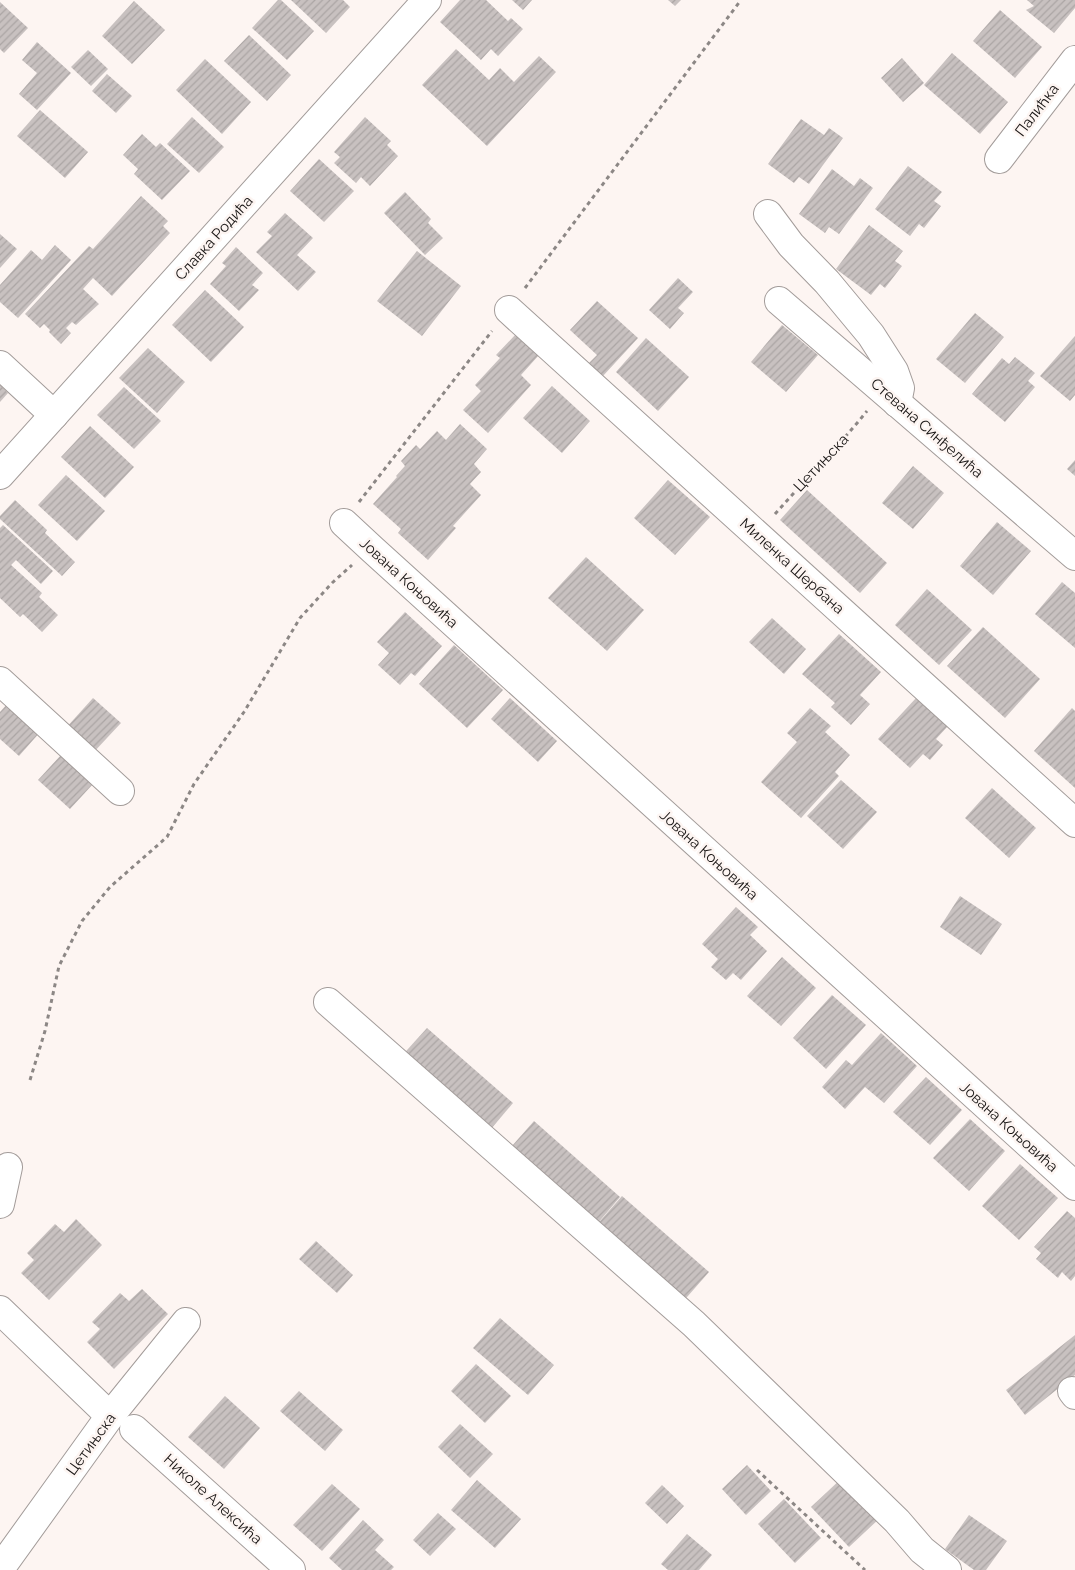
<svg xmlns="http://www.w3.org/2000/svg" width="1075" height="1570" font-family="Raleway,sans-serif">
<defs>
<pattern id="building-hatch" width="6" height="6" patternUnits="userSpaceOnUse" patternTransform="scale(1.25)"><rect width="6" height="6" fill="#c8c1c0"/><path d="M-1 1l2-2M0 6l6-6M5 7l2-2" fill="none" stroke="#aba5a4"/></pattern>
</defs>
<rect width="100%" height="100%" fill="#fdf5f2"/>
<g fill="url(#building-hatch)">
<path d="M278 0H281L314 31 287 60 252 28Z"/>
<path d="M291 0H343L350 7 326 33Z"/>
<path d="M460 0H486L508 21 511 18 523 29 498 56 491 49 481 60 440 22Z"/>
<path d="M512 0H532L523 10Z"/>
<path d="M668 0H681L675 6Z"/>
<path d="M1027 0H1075V8L1054 33 1026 10 1034 6Z"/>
<path d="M134 1 165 30 132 64 102 36Z"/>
<path d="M0 2 28 28 4 53 0 49Z"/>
<path d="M1000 10 1042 47 1015 78 973 41Z"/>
<path d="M249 35 291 75 267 101 224 61Z"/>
<path d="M37 42 71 73 37 110 19 94 37 73 22 60Z"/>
<path d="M456 49 489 80 500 68 514 82 539 56 556 72 487 146 422 85Z"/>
<path d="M88 50 108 69 91 86 71 67Z"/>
<path d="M952 53 1008 102 980 134 924 85Z"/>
<path d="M902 58 924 83 903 102 881 78Z"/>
<path d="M205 59 251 102 222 134 176 90Z"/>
<path d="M107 74 132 96 116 113 92 91Z"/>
<path d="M40 110 88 152 65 178 17 136Z"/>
<path d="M192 117 224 147 199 173 167 144Z"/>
<path d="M365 117 391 141 387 145 398 156 370 186 361 177 356 183 334 163 340 157 334 152Z"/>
<path d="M801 119 824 135 829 128 843 138 809 184 799 177 794 183 768 164Z"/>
<path d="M142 134 156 147 160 143 190 171 162 200 134 174 138 169 123 155Z"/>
<path d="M319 159 354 191 324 222 290 191Z"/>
<path d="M908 166 942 192 934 201 941 206 924 228 919 224 910 236 875 209Z"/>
<path d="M832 169 854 186 860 178 873 188 839 234 829 227 825 233 799 214Z"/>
<path d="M405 192 431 219 428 223 443 238 425 255 384 213Z"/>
<path d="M141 196 168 221 163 226 170 233 112 296 93 278 83 289 99 304 76 325 72 322 66 328 71 333 61 344 49 332 50 330 44 324 40 328 25 314 89 246 93 249Z"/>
<path d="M285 213 313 238 297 255 316 272 298 291 256 252 272 236 267 232Z"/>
<path d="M869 225 903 251 895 261 902 266 885 288 880 284 871 295 836 269Z"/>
<path d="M0 234 17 249 0 268Z"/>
<path d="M55 245 71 260 18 318 0 302V285L31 250 42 260Z"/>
<path d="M236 247 263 273 252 285 259 290 239 311 210 284 226 266 222 263Z"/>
<path d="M417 251 461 286 422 336 377 301Z"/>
<path d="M678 278 693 292 678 308 684 313 670 329 649 310Z"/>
<path d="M205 290 244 327 211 362 172 325Z"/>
<path d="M597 301 638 338 603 376 589 363 597 355 570 330Z"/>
<path d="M975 313 1004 337 965 383 936 359Z"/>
<path d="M782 325 818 355 786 392 751 362Z"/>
<path d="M516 334 539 355 521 375 531 385 488 433 463 410 481 391 475 385 500 358 496 355Z"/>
<path d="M1075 336V395L1070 401 1040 376Z"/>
<path d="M646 338 689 377 658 411 616 372Z"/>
<path d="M148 348 185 382 157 413 119 378Z"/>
<path d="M1015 357 1035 373 1028 381 1035 387 1005 422 972 394 1002 358 1009 364Z"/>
<path d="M0 385 8 393 0 402Z"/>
<path d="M552 386 590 421 562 453 523 418Z"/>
<path d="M124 387 161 421 134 449 97 415Z"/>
<path d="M460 424 487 449 474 464 481 472 470 484 481 495 453 526 456 528 428 560 398 533 401 529 373 504 397 477 396 476 405 466 401 461 416 445 420 449 437 431 446 440Z"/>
<path d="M90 426 134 467 105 498 61 457Z"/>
<path d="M1075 460V476L1067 469Z"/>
<path d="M913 466 944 493 913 529 882 503Z"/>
<path d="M66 475 105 511 77 541 38 505Z"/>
<path d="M668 480 710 517 675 555 634 518Z"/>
<path d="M807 490 887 563 860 593 780 520Z"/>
<path d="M15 500 47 530 45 533 75 562 62 576 0 519V516Z"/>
<path d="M997 522 1031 551 993 595 960 566Z"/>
<path d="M3 525 53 571 41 584 16 560 11 565 42 593 39 597 58 615 42 632 23 614 20 617 0 598V528Z"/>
<path d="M586 557 644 610 607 651 548 598Z"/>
<path d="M1062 582 1075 593V648L1035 614Z"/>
<path d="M927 589 972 630 939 665 895 625Z"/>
<path d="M405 612 442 646 415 676 411 673 400 685 378 665 389 653 377 642Z"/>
<path d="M772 618 806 649 784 674 749 642Z"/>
<path d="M983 627 1040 679 1005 718 947 666Z"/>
<path d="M839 634 881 672 860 695 870 704 851 725 831 707 835 703 802 674Z"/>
<path d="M454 645 503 690 467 728 419 684Z"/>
<path d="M917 697 948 726 936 739 943 745 930 760 923 754 910 768 878 739Z"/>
<path d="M93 698 121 723 92 754 65 729Z"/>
<path d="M510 698 557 741 538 762 491 719Z"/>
<path d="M9 702 41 731 19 756 0 739V712Z"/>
<path d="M810 708 831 726 825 732 850 755 835 772 839 776 801 818 761 782 797 742 787 733Z"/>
<path d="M1072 708 1075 711V788L1034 751Z"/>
<path d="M61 755 93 784 70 809 38 780Z"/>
<path d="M841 780 877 812 843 849 807 816Z"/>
<path d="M992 788 1036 828 1009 858 965 818Z"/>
<path d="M960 896 1002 924 981 955 940 927Z"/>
<path d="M736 907 758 927 750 935 767 951 741 980 733 973 726 980 711 967 718 959 702 944Z"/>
<path d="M782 957 816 988 781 1026 747 996Z"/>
<path d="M832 995 866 1025 826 1069 793 1038Z"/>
<path d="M427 1028 513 1103 485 1136 398 1060Z"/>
<path d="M881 1033 917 1066 884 1103 865 1087 845 1109 822 1087 846 1060 852 1065Z"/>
<path d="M926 1077 962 1110 930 1145 893 1112Z"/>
<path d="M970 1119 1005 1151 969 1191 933 1158Z"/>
<path d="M534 1121 620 1197 592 1230 505 1154Z"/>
<path d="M1020 1164 1058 1198 1019 1240 982 1206Z"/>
<path d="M622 1196 709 1272 680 1305 593 1229Z"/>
<path d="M1067 1211 1075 1218V1276L1071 1281 1062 1272 1058 1278 1036 1259 1041 1253 1034 1247Z"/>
<path d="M76 1219 102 1245 49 1300 21 1273 34 1260 27 1253 55 1224 64 1232Z"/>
<path d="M316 1241 353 1275 337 1293 299 1259Z"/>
<path d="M142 1289 168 1314 114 1369 87 1342 100 1329 92 1322 120 1293 129 1301Z"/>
<path d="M500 1318 554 1365 528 1395 473 1348Z"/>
<path d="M1075 1335V1375L1025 1415 1006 1390Z"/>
<path d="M476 1364 511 1396 485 1423 451 1391Z"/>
<path d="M299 1391 343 1430 325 1451 280 1411Z"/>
<path d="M225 1396 260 1428 224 1469 188 1437Z"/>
<path d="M460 1424 493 1454 470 1478 438 1447Z"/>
<path d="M747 1465 771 1491 746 1515 722 1489Z"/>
<path d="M842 1478 880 1518 849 1547 811 1507Z"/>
<path d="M477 1480 521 1519 495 1548 451 1510Z"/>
<path d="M332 1484 360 1509 322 1551 293 1525Z"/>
<path d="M662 1485 684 1506 667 1524 645 1503Z"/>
<path d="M784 1499 821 1538 795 1563 758 1524Z"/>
<path d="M438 1513 456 1529 430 1556 413 1540Z"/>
<path d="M969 1515 1007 1541 986 1570H974L945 1549Z"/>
<path d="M363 1520 384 1540 375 1550 394 1567 391 1570H342L329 1558Z"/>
<path d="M687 1534 712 1555 699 1570H668L661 1564Z"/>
</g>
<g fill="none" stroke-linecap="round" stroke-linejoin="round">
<defs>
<g id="minor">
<path d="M999 159 1075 60"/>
<path d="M768 214 791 245 827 282 871 335 894 371 900 388 897 403"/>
<path d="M779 301 1075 556"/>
<path d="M509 310 1075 823"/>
<path d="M0 365 54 415"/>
<path d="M0 475 427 0"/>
<path d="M344 523 372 549 1075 1186"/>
<path d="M0 681 120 791"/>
<path d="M328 1002 694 1324 897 1521 922 1550 947 1570"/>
<path d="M0 1204 8 1167"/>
<path d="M0 1310 110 1416"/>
<path d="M1072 1391 1075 1395"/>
<path d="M134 1429 291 1570"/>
<path d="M0 1569 110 1416 186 1322"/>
</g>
</defs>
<use href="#minor" stroke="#a39c9a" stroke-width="30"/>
<g stroke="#8c8785" stroke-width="3" stroke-dasharray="4 4" stroke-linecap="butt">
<path d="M525 288 741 0"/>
<path d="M359 502 492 331"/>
<path d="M775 514C806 479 838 447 867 411"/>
<path d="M30 1080 45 1031 59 966 82 921 110 887 167 837 194 784 244 712 300 618 332 583 352 565"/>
<path d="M757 1470 865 1570"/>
</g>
<use href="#minor" stroke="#fff" stroke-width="28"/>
</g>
<g text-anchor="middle" stroke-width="5" stroke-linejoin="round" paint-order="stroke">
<g font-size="15" fill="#171413" stroke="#fdf5f2">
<text transform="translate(1037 110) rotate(-53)" y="5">Палићка</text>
<text transform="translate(214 238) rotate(-48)" y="5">Славка Родића</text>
<text transform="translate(927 428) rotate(41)" y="5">Стевана Синђелића</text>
<text transform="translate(821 463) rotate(-47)" y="5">Цетињска</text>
<text transform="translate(792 566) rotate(42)" y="5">Миленка Шербана</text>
<text transform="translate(409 583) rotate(42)" y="5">Јована Коњовића</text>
<text transform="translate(709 855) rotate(42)" y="5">Јована Коњовића</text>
<text transform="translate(1009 1127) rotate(42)" y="5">Јована Коњовића</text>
<text transform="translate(91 1444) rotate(-54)" y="5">Цетињска</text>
<text transform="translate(213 1499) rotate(42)" y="5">Николе Алексића</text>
</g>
</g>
</svg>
